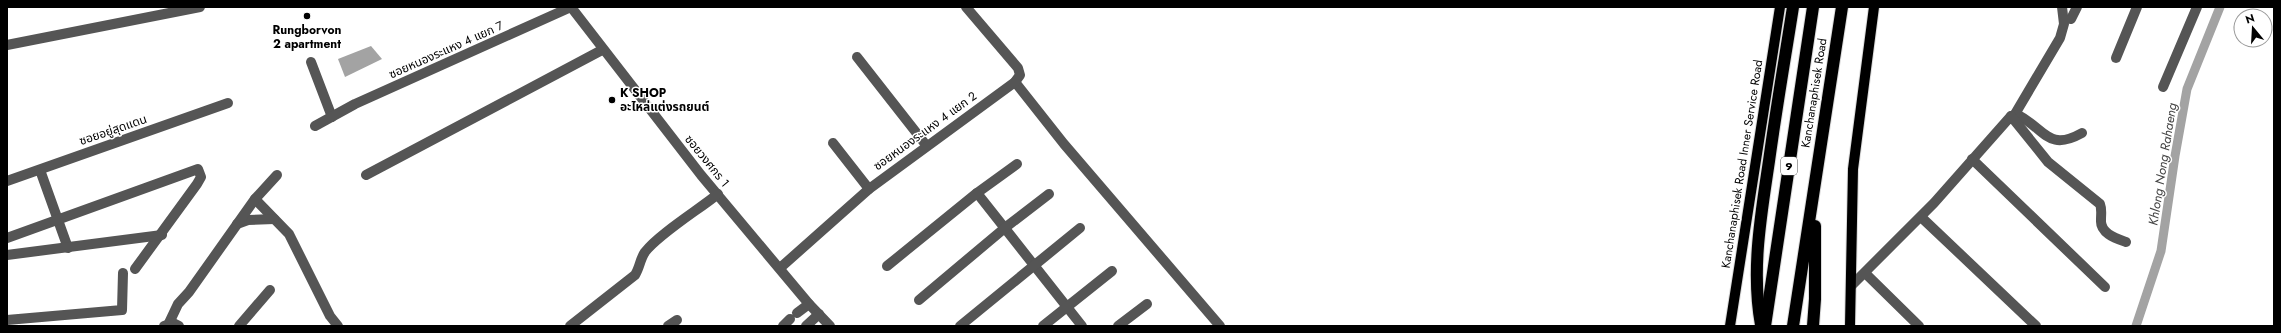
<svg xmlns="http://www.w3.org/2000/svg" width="2281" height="333" font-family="Jost,'Noto Sans Thai',sans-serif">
<rect width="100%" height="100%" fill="#fff"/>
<path fill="#a3a3a3" d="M371 46 382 59 345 77 338 59Z"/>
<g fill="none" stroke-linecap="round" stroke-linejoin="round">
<path stroke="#a3a3a3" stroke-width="9" d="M2136 326 2161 251 2175 156 2187 89 2220 7"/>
<defs>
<g id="major">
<path d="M1730 326 1780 7"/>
<path d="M1850 326 1853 169 1874 7"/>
</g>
<g id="highway">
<path d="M1761 325C1751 270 1761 215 1769 161 1776 110 1785 58 1793 7"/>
<path d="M1765 326 1813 7"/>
<path d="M1793 326 1842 7"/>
<path d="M1813 326 1815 299V226"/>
</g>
</defs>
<use href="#major" stroke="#dbdbdb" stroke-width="12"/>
<use href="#highway" stroke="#dbdbdb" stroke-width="14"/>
<g stroke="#555" stroke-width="10">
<path d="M571 7 701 175 809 304 830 326"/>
<path d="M2071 19 2077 7"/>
<path d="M7 45 200 7"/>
<path d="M857 57 926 145"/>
<path d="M2116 58 2137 7"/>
<path d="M311 62 332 117"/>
<path d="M1015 82 1064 144 1220 326"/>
<path d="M2163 87 2197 7"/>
<path d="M2015 114 2060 38 2064 24 2062 7"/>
<path d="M2011 116 2018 115C2045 129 2048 152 2082 133"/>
<path d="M315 126 355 104 571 7"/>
<path d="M833 143 869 189"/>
<path d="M1972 159 2105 287"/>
<path d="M40 170 68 248"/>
<path d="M366 175 602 50"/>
<path d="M7 181 228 103"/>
<path d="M977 193 1082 326"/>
<path d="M255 199 289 234 330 316 338 326"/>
<path d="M1921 217 2036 326"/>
<path d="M237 224 248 220 274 219"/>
<path d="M7 238 198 169 201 177 197 184 135 269"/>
<path d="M7 255 162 235"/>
<path d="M887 266 977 193 1017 164"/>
<path d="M780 268 869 189 1015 82 1020 75 1018 68 966 7"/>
<path d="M1865 273 1919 326"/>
<path d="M1851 286 1934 203 2011 116 2048 162 2100 204C2102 209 2101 213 2101 220 2100 233 2115 238 2126 242"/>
<path d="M919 300 1006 227 1049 194"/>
<path d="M797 313 809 304"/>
<path d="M7 320 122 310 123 273"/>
<path d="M169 323 178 304 189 292 255 199 277 175"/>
<path d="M164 326 173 323 179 326"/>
<path d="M239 326 270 290"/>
<path d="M570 326 635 275C640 267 640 259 645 252 659 234 698 210 718 194"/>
<path d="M668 326 677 320"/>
<path d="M783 326 790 319"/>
<path d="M806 326 819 314"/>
<path d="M960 326 1080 228"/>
<path d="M1043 326 1112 271"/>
<path d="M1118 326 1147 304"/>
</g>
<use href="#major" stroke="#000" stroke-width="10"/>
<use href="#highway" stroke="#000" stroke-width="12"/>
</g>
<g fill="#000" stroke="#fff" stroke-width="1.5">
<circle cx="307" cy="16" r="4"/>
<circle cx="612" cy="100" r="4"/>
</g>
<g text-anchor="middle" stroke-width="3" stroke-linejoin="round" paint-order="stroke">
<rect fill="#fff" stroke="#4c4c4c" stroke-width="1" x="1781" y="157" width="16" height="18" rx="3"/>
<g font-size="11" font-weight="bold" fill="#000">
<text x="1789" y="170">9</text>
</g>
<g font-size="12" font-weight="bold" fill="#000" stroke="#fff">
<text x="307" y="34">Rungborvon<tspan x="307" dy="14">2 apartment</tspan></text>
<text x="620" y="97" text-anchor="start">K SHOP<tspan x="620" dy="14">อะไหล่แต่งรถยนต์</tspan></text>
</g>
<g font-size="12" fill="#000" stroke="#fff">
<text transform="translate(446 50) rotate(-24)" y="4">ซอยหนองระแหง 4 แยก 7</text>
<text transform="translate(1814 93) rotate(-81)" y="4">Kanchanaphisek Road</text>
<text transform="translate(113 130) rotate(-19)" y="4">ซอยอยู่สุดแดน</text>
<text transform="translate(925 131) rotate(-36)" y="4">ซอยหนองระแหง 4 แยก 2</text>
<text transform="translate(707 161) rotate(51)" y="4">ซอยวงศกร 1</text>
<text transform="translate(1742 164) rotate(-81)" y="4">Kanchanaphisek Road Inner Service Road</text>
</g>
<g font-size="13" font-style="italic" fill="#444" stroke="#fff">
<text transform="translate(2162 164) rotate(-81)" y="5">Khlong Nong Rahaeng</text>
</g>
</g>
<rect width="2281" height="333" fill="none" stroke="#000000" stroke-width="16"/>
<g transform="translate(2253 28) rotate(342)"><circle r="19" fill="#ffffff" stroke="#999999"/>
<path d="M0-3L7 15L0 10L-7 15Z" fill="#000000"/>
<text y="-6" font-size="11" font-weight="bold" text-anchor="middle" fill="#000000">N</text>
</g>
</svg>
